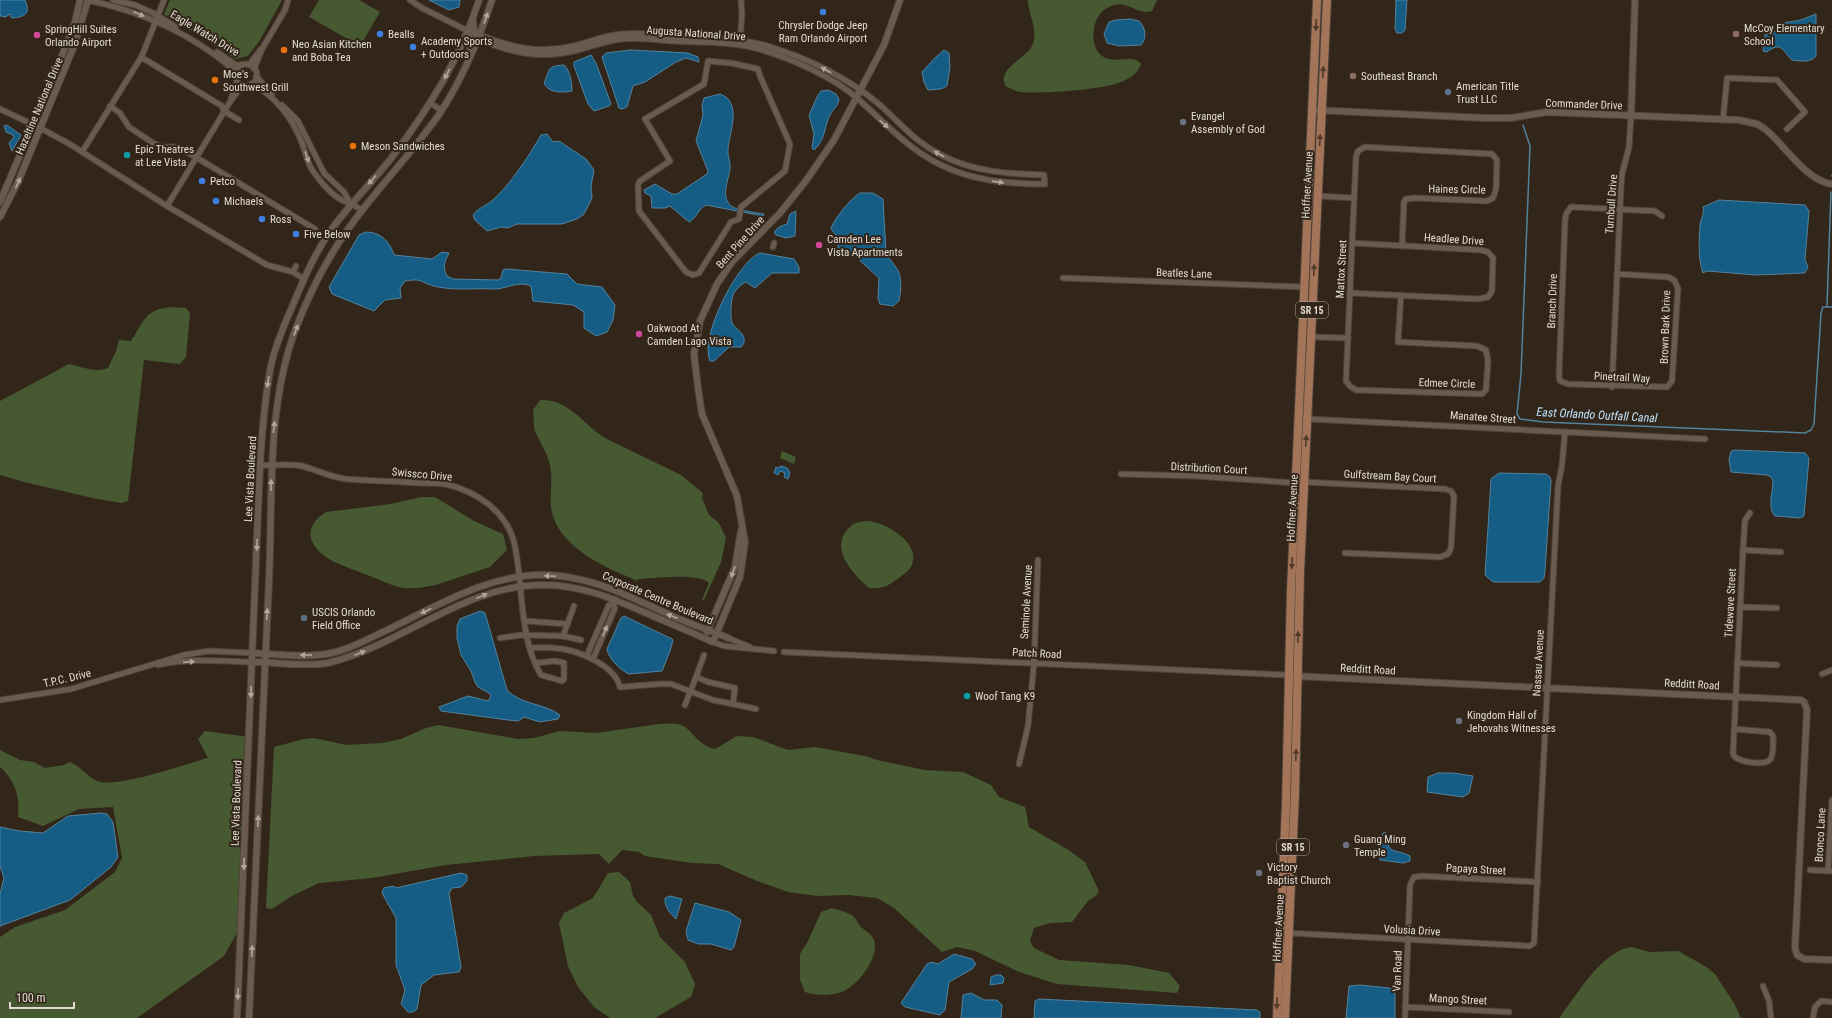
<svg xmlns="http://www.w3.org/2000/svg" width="1832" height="1018" font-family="'Roboto Condensed',sans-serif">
<rect width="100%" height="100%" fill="#322519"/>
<g fill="#465930">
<path d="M170 0H282L260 40 248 56 236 59 164 14Z"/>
<path d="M319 0H359L380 12 360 46 309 17Z"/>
<path d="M1028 0H1157L1152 11C1140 16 1127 1 1114 5 1105 8 1100 12 1096 21 1091 34 1092 55 1109 59 1120 62 1133 54 1141 64 1138 74 1128 80 1118 83 1099 90 1040 94 1020 92 1015 91 1010 88 1005 86 1005 84 1003 79 1004 77 1006 65 1028 56 1033 44 1038 29 1028 14 1028 0Z"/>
<path d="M171 307 186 308 190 313 186 357 180 364 144 360 128 501 122 503 97 499 24 482 0 475V401L69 364C83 367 94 373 108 368L116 351 119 340 131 341C145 320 144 310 171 307Z"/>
<path d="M540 400C569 399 583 424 605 438L681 475 703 493 702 498 709 515 719 523 726 538 721 562 704 600H702L709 583C697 573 658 578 641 579H638V581C606 568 556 547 551 507 550 495 552 483 551 471 549 455 541 445 535 431 533 425 534 416 533 410Z"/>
<path d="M782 451 796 457 794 464 780 458Z"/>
<path d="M421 497H435L474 521 503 534 507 550 490 567 436 585 418 588H403L392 585C378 579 364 574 349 568 343 565 335 563 329 559 308 546 302 527 326 512L391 504Z"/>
<path d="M866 521C883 521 917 540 913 561 912 569 905 573 900 577 888 586 884 589 869 588 854 575 830 550 847 530 853 523 857 522 866 521Z"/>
<path d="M659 724C665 724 672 723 678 724 692 727 697 746 715 749L737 736 753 737 788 750 815 747 865 756 877 760 925 770 963 772 991 785 999 797 1025 807 1029 827 1067 849 1085 862 1099 891 1097 895 1088 901 1072 922 1050 923 1034 928 1030 941 1034 948 1059 960 1129 965 1169 973 1180 986 1177 993 1057 984 1019 972 975 951 957 947 942 952 894 908 877 898 848 895 817 896 788 892 757 881 718 864 691 863 645 856 639 852 622 850 609 864 599 854 534 856 446 865 372 878 319 883 292 896 272 909 266 908 274 747 304 739 314 738 346 745 382 743 401 739 426 728 438 725 518 739 534 738 560 731 596 733Z"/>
<path d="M205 731 249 737 238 931 224 956 137 1018H0V937L15 927 65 910 115 872 122 858 113 807 79 809 43 826 18 817C20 797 15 780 0 767V750L20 760 34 762 45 768 64 765 69 762C80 765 86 776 97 781 116 789 186 764 208 758L198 739Z"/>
<path d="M619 872 630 882 633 896 637 902 651 915 660 937 685 962 695 984 691 997 655 1018H610L594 1007 578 987 568 966 559 923 564 913 593 898 608 873Z"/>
<path d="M832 908C838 910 847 912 852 915 856 918 858 924 861 927 867 932 871 933 874 940 880 958 857 986 842 992 830 996 817 996 805 992L800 980V954L808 941 821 912Z"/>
<path d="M1632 947 1649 952 1678 951 1705 966 1715 974 1734 1003 1741 1018H1559C1577 995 1602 950 1632 947Z"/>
</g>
<g fill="#165d85" stroke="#54829c">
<path d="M0 0H25C31 14 25 17 12 18L9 14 6 17 0 16Z"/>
<path d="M429 0H460L459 7 449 10Z"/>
<path d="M1396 0H1407L1405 30 1402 33H1397L1395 29Z"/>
<path d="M1816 14V56C1811 63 1800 61 1792 60 1783 52 1782 40 1767 52L1763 51 1764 38 1765 35 1773 33 1783 23 1801 20Z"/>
<path d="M1130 19 1139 21C1146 29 1147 37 1141 45L1119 46 1107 43 1104 34 1109 22 1116 20Z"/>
<path d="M631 50 688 53 698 57 699 62 686 58 676 62 645 82 633 86 627 107 622 109 619 108 602 57 606 53Z"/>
<path d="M944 50 949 53 950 67 947 86 941 89 928 90 924 82 922 72 935 58Z"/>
<path d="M591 55 596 63 611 104 609 106 594 111 588 104 574 66V62Z"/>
<path d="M564 65C570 70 572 83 572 91 562 93 548 93 544 83 550 69 547 66 564 65Z"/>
<path d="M828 90 836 94 839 99C838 106 835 107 831 113 824 125 826 140 814 150L812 148 814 134 809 115 818 95 821 91Z"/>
<path d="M720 94C743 102 729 133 728 149 727 156 731 162 730 168 729 180 720 196 731 206 736 210 757 213 764 214L763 216 706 205C698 209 697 218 689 222L670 206 665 208H652L651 196 645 193 644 190 655 184 672 194H677L707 174 708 171 696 141 703 115 702 105 704 98Z"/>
<path d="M7 125 21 135 12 151 9 143 14 137 13 135 6 132 4 126Z"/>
<path d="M547 134 553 142 559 141 586 159 594 170 591 186 592 198 584 214 577 219 562 224H517L508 228 501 227 487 231 475 220 473 215C478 208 486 206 493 200 510 185 529 156 541 135Z"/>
<path d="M860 193H873L883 199 886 252C888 258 892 261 895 266 903 275 901 290 899 301L893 306 880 304 878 298 879 278 854 255 841 254 838 247 837 236 831 229C833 220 851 198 860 193Z"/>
<path d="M1719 200 1805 205 1809 211 1805 260 1808 267 1805 273 1756 275 1707 271 1703 273C1698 260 1699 240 1700 225 1701 218 1705 213 1703 207Z"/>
<path d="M796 211 795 236 786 238 776 235 774 232 779 227 787 224 790 214Z"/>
<path d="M366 232C381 232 390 242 394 255L432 259 442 252 449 253C445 261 442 267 447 276L453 279 498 280 501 278 503 270 506 269 567 274 577 284 602 287 615 305 613 320 607 332 596 336 584 328V312L573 305 533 301 531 286C518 280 505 290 492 289 474 288 452 291 434 286 419 282 423 278 405 281L400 288 401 298 385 300 374 311 332 294 329 287 359 235Z"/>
<path d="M760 253 794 259 799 267V273H772L755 288 746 282C741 284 735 290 733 295 731 298 730 319 732 323 736 330 746 333 744 343L741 347H729L714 361H710C699 338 737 262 760 253Z"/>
<path d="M1735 450 1805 453 1809 458 1804 516 1800 518 1775 516C1767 509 1773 490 1773 481L1771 477 1767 475 1731 472 1729 460 1731 451Z"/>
<path d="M781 466 787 468 790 473 788 479 784 477 785 473 780 471 778 475 774 473 776 467 778 468Z"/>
<path d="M1499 473 1546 474 1550 477 1551 481 1545 570 1544 578 1540 582H1493L1485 575 1491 479Z"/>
<path d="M480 611 485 613 507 690C521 705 544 703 560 715L558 719 540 722 524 717 518 721 508 720 441 711 439 707 468 696 488 701 491 696 489 693 478 687 475 682 471 671 461 655 457 638V626L460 619Z"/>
<path d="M624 616 672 639 673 640 670 651 662 671 629 674C621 671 608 658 607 649L621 618Z"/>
<path d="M1438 773H1453L1473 776 1469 793 1463 797 1427 792 1428 777Z"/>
<path d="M101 813 107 814 113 822 118 857 111 867 70 900 0 926V894L4 878 0 866V827L20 831 43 833 68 816Z"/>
<path d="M1385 832 1388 835C1385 855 1398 849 1410 856V861L1403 863 1380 860 1379 856 1383 833Z"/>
<path d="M461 873 467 875V881L461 887 452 888 449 893 461 967 459 972 434 975 421 985 417 1009 413 1012H408L401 1004 405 990 396 965V918L382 893 384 888 394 886 396 888Z"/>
<path d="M670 896 682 899 676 919C670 913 664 907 665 898Z"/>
<path d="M695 903 729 912 741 920 734 947 731 950 711 944H698L688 940 686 931Z"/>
<path d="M954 954 972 959 976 964 972 969 949 982 945 1010 940 1015 905 1007 901 1003 927 964 931 962 938 964Z"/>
<path d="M996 975H1001L1004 978 1003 983 990 985 991 977Z"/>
<path d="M1360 985 1389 988 1395 990V1018H1346L1349 986Z"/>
<path d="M971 993 984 1000H997L1002 1005 1001 1018H961L963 995Z"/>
<path d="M1039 999 1257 1010 1260 1012V1018H1034L1035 1001Z"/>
</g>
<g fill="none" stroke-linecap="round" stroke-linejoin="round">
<g stroke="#54829c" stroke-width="1.5">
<path d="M1523 125 1530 146 1521 374 1517 414 1520 419 1543 422 1805 433 1811 430 1814 424 1821 313 1823 307H1832"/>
<path d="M1832 176V175"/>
<path d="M1827 306 1831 192"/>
</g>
<defs>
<g id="minor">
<path d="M87 0C141 11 192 34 234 70L235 74"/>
<path d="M113 0 135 5 153 13 176 27"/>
<path d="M410 0 422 8 468 31"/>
<path d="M478 39C512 53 538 59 574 51 590 47 605 41 621 39 638 37 656 40 673 41 702 43 733 41 762 50 792 59 833 77 857 98 884 122 908 149 941 165 973 181 1009 184 1045 184L1044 175C1010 174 975 172 943 156 915 142 903 126 880 105 847 77 805 57 764 45 732 37 698 37 664 36 650 35 636 32 622 34 605 35 590 42 574 46 541 54 511 48 480 35"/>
<path d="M740 42 742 14 741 0"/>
<path d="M217 52 236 65H242"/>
<path d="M141 57 222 106 224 111 239 120"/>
<path d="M708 61 731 63 758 69 760 76 790 144 785 171 741 207 739 219 731 222 699 273 693 275 686 272 639 211 638 185 640 181 670 161 645 119 704 84Z"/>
<circle cx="246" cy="75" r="11"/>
<path d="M249 65 261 49"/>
<path d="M254 69 262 49 285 10 288 0"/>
<path d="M256 76 272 94"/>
<path d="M251 84C274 94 293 119 302 143 305 151 307 161 311 168 317 178 333 197 344 201 352 204 354 205 362 210"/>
<path d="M231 99 237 82"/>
<path d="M430 103 441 110"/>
<path d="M282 105 298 121 324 173 344 192 349 201"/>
<path d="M110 106 120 113 129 127 153 143 162 147H179L315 229"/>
<path d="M0 109 40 128 68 143 167 206 230 102 242 85"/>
<path d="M1723 120 1727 78 1777 80 1805 112 1787 129"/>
<path d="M82 152 142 56 164 0"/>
<path d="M1318 196 1354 198"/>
<path d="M167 206 267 265 293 272"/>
<path d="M773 247 774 243"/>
<path d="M296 266 293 272 304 279"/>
<path d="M1617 274 1668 277 1674 280 1678 288 1672 381 1667 387 1568 384 1560 381 1559 376 1565 221 1566 214 1571 207 1655 211 1662 216"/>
<path d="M1063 278 1305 287"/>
<path d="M1350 293 1478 299 1488 297 1492 291 1493 258 1488 252 1481 250 1352 243"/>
<path d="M1401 295 1398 342 1477 346 1486 350 1488 361 1486 390 1482 394 1356 390 1350 386 1346 381 1356 157 1358 151 1365 147 1492 154 1497 160 1496 189 1493 198 1487 201 1414 198 1406 199 1404 202 1402 246"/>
<path d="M1311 337 1348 338"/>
<path d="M1612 387 1621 188 1622 174 1629 147 1631 116"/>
<path d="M1308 419 1705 439"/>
<path d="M260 465C273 466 289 463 302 466 317 470 330 477 346 479 370 481 394 481 418 483 427 483 437 483 445 484 476 491 506 511 514 542 524 584 518 637 541 675L562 681 564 679V663L555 661 535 663"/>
<path d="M1121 474 1194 476 1296 483"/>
<path d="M1304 482 1445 489 1451 491 1454 496 1451 548 1448 554 1440 557 1345 553"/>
<path d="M1743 550 1781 552"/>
<path d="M1740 607 1777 608"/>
<path d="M525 621 568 624"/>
<path d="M563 636 581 640"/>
<path d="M500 638 521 635 563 636 574 606"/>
<path d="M728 638 750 647"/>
<path d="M713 642 724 646 774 651"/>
<path d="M531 648C559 646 580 650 604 666 611 671 618 678 620 687L659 684H671L713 700 733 704 735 688 708 682 696 677 704 655"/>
<path d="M784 652 1289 675"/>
<path d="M587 655 609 605 613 604 615 599"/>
<path d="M593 659 615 608 613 604"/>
<path d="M1737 663 1777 665"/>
<path d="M158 665C188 658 221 661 252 662"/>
<path d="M1822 674 1832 670"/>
<path d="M0 700 71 689 184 655 209 651 253 653"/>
<path d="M733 704 756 709"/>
<path d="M685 705 696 677"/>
<path d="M1734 729 1770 732 1773 736C1773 742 1774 752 1771 758 1767 767 1740 762 1734 756L1733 753 1743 550 1745 520 1750 513"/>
<path d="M1019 764 1028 726 1034 663 1038 560"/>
<path d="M1810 870 1832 871"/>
<path d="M1828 871 1832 800"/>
<path d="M1289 933 1530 946 1534 943 1558 486 1562 465 1565 432"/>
<path d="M1763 986 1769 1001 1771 1018"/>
<path d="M1405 1007 1509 1012"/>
<path d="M1405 1018 1410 885 1414 877 1422 876 1538 882"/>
<path d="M1813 1018 1815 1007 1821 1001 1832 1002"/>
</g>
<g id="tertiary">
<path d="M473 21 474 31 478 39"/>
<path d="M468 31 471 44 470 52"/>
<path d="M1313 110 1485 118H1511L1547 112 1739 120 1757 124 1765 129C1785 145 1806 181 1832 184"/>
<path d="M1631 116 1635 0"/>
<path d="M0 202 58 66 75 22 80 0"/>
<path d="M0 217 18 182 74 46 88 0"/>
<path d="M707 632 735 567 741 531"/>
<path d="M253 653C276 654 302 658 326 654 346 651 366 640 385 631 435 607 491 572 549 575 596 578 625 595 666 613 686 623 708 629 728 638"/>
<path d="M252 662C273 662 309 667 328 663 402 645 467 583 545 585 581 585 614 599 646 613 669 623 691 632 713 642L740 577 745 542 737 496 702 414 698 388 694 354 700 321 717 284 732 262 780 213 805 182 834 140 884 45 900 0"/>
<path d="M1294 676 1801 700 1804 702 1807 710 1795 948 1797 955 1804 959 1832 960"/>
<path d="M237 1018 260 465C262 431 265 398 271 365 275 348 282 330 289 314 301 286 312 258 329 233 348 205 373 182 393 156 429 108 461 57 479 0"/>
<path d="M249 1018C256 872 262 726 269 580 273 495 266 408 296 328 309 294 325 262 346 232 375 190 411 155 440 113 463 78 479 39 492 0"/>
</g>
<g id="primary">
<path d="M1277 1018 1286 804 1291 590 1317 0"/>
<path d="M1285 1018 1295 793 1300 572 1327 0"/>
</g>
</defs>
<use href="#minor" stroke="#4e433a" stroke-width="7"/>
<use href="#tertiary" stroke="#4e433a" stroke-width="8"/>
<use href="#primary" stroke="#4e433a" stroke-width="10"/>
<use href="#minor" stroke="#6a5b4e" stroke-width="5"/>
<use href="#tertiary" stroke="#6a5b4e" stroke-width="6"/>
<use href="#primary" stroke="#a47459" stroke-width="8"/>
</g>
<defs><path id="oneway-solid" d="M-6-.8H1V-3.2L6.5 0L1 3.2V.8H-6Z"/></defs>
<g fill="#b3a79d">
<use href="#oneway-solid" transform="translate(139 14) rotate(22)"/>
<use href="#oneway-solid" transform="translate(486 18) rotate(-71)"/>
<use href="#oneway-solid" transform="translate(826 70) rotate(-151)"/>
<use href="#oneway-solid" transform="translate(447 74) rotate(119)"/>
<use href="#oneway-solid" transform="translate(884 124) rotate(42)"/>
<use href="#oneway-solid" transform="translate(939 154) rotate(-151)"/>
<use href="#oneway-solid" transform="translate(307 157) rotate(70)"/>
<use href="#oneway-solid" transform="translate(372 180) rotate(132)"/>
<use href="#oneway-solid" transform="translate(998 182) rotate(8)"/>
<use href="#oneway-solid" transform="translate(18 183) rotate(-66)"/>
<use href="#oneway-solid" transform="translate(296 330) rotate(-70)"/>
<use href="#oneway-solid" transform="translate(268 382) rotate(99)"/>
<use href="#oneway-solid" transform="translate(274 427) rotate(-83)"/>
<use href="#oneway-solid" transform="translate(271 485) rotate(-89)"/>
<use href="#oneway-solid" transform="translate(257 545) rotate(92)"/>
<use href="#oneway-solid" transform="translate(733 572) rotate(109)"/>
<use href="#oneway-solid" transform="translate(550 576) rotate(-178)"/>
<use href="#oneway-solid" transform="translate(482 596) rotate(-22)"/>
<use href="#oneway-solid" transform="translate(426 611) rotate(154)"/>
<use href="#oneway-solid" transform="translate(267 614) rotate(-87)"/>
<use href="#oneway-solid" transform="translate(672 616) rotate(-159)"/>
<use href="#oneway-solid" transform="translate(605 631) rotate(-68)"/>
<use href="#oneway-solid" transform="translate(360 653) rotate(-22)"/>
<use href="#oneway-solid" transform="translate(306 655) rotate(180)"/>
<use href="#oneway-solid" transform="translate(189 662) rotate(-4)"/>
<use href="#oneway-solid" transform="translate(251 692) rotate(92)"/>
<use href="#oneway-solid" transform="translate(258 821) rotate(-87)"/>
<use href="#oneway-solid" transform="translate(244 864) rotate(92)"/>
<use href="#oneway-solid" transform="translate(252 951) rotate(-87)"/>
<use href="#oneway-solid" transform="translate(238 994) rotate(92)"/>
</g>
<g fill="#4e3929">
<use href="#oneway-solid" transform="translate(1316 25) rotate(93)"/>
<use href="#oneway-solid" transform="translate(1323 72) rotate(-87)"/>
<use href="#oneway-solid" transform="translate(1320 140) rotate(-87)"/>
<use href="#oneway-solid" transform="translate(1314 270) rotate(-87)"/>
<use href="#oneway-solid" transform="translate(1306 441) rotate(-87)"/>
<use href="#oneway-solid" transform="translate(1292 563) rotate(93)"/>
<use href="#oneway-solid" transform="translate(1298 637) rotate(-89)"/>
<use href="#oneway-solid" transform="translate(1296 755) rotate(-89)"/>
<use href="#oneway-solid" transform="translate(1277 1003) rotate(92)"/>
</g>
<g fill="#3f7fe0" stroke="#322519" stroke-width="1.5">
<circle cx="823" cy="12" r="4"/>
<circle cx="380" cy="34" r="4"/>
<circle cx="413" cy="47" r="4"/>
<circle cx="202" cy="181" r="4"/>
<circle cx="216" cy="201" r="4"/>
<circle cx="262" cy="219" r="4"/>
<circle cx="296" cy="234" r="4"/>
</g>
<g fill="#8d6e63" stroke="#322519" stroke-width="1.5">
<circle cx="1736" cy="34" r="4"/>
<circle cx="1353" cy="76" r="4"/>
</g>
<g fill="#d1479c" stroke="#322519" stroke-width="1.5">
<circle cx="37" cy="35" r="4"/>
<circle cx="819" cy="245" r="4"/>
<circle cx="639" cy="334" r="4"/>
</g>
<g fill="#e8710a" stroke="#322519" stroke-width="1.5">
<circle cx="284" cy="50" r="4"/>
<circle cx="215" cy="80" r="4"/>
<circle cx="353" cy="146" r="4"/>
</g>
<g fill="#5c6f8a" stroke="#322519" stroke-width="1.5">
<circle cx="1448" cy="92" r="4"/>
<circle cx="304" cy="618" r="4"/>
</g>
<g fill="#6b7280" stroke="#322519" stroke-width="1.5">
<circle cx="1183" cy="122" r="4"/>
<circle cx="1459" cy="721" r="4"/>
<circle cx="1346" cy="845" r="4"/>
<circle cx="1259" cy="873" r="4"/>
</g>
<g fill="#0f9aa8" stroke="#322519" stroke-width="1.5">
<circle cx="127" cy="155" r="4"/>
<circle cx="967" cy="696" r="4"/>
</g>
<g text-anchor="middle" stroke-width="4" stroke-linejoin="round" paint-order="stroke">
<g fill="#322519" stroke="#aea49a" stroke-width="1">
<rect x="1296" y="302" width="32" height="16" rx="3"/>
<rect x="1277" y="839" width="32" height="16" rx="3"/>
</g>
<g font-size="10" font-weight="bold" fill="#e3dad2">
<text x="1312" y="314">SR 15</text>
<text x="1293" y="851">SR 15</text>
</g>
<g font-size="11" fill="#e3dad2" stroke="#322519" text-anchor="start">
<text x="823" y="29" text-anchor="middle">Chrysler Dodge Jeep<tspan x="823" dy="13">Ram Orlando Airport</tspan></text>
<text x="1744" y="32">McCoy Elementary<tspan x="1744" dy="13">School</tspan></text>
<text x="45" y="33">SpringHill Suites<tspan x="45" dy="13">Orlando Airport</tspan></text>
<text x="388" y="38">Bealls</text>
<text x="421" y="45">Academy Sports<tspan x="421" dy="13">+ Outdoors</tspan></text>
<text x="292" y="48">Neo Asian Kitchen<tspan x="292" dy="13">and Boba Tea</tspan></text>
<text x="223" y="78">Moe's<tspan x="223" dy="13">Southwest Grill</tspan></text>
<text x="1361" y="80">Southeast Branch</text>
<text x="1456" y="90">American Title<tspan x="1456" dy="13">Trust LLC</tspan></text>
<text x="1191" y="120">Evangel<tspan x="1191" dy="13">Assembly of God</tspan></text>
<text x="361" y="150">Meson Sandwiches</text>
<text x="135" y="153">Epic Theatres<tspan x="135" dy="13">at Lee Vista</tspan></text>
<text x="210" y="185">Petco</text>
<text x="224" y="205">Michaels</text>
<text x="270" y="223">Ross</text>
<text x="304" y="238">Five Below</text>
<text x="827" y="243">Camden Lee<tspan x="827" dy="13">Vista Apartments</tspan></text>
<text x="647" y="332">Oakwood At<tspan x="647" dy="13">Camden Lago Vista</tspan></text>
<text x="312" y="616">USCIS Orlando<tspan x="312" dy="13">Field Office</tspan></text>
<text x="975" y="700">Woof Tang K9</text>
<text x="1467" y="719">Kingdom Hall of<tspan x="1467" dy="13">Jehovahs Witnesses</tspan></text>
<text x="1354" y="843">Guang Ming<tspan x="1354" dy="13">Temple</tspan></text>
<text x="1267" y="871">Victory<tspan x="1267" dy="13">Baptist Church</tspan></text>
</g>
<g font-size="11" fill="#e3dad2" stroke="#322519">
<text transform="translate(205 33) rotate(31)" y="4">Eagle Watch Drive</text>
<text transform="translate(696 33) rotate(4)" y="4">Augusta National Drive</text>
<text transform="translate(1584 104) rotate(2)" y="4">Commander Drive</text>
<text transform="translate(39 106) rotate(-67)" y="4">Hazeltine National Drive</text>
<text transform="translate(1307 185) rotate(-87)" y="4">Hoffner Avenue</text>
<text transform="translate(1457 189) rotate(1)" y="4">Haines Circle</text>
<text transform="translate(1611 204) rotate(-86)" y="4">Turnbull Drive</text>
<text transform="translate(1454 239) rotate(4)" y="4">Headlee Drive</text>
<text transform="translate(740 242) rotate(-48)" y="4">Bent Pine Drive</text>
<text transform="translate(1341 269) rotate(-87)" y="4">Mattox Street</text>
<text transform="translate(1184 273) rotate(2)" y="4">Beatles Lane</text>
<text transform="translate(1552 301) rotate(-88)" y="4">Branch Drive</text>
<text transform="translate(1665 327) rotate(-88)" y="4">Brown Bark Drive</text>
<text transform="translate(1622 377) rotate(3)" y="4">Pinetrail Way</text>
<text transform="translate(1447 383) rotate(2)" y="4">Edmee Circle</text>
<text transform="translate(1483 417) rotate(4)" y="4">Manatee Street</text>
<text transform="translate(1209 468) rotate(3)" y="4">Distribution Court</text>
<text transform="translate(422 474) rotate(5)" y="4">Swissco Drive</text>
<text transform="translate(1390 476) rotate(3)" y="4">Gulfstream Bay Court</text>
<text transform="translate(250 479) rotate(-87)" y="4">Lee Vista Boulevard</text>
<text transform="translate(1292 508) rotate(-87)" y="4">Hoffner Avenue</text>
<text transform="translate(658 598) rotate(23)" y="4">Corporate Centre Boulevard</text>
<text transform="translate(1026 602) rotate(-87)" y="4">Seminole Avenue</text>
<text transform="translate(1730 603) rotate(-87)" y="4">Tidewave Street</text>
<text transform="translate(1037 653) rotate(3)" y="4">Patch Road</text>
<text transform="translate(1538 663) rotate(-87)" y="4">Nassau Avenue</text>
<text transform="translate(1368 669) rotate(3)" y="4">Redditt Road</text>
<text transform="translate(67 678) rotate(-13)" y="4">T.P.C. Drive</text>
<text transform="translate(1692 684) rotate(3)" y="4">Redditt Road</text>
<text transform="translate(236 803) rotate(-88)" y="4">Lee Vista Boulevard</text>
<text transform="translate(1820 835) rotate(-87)" y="4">Bronco Lane</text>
<text transform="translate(1476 869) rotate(3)" y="4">Papaya Street</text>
<text transform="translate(1278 928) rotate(-87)" y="4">Hoffner Avenue</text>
<text transform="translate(1412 930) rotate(3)" y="4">Volusia Drive</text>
<text transform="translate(1397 971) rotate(-88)" y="4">Van Road</text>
<text transform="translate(1458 999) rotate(3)" y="4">Mango Street</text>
</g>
<g font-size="12" font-style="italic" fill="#bfe2fa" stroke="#322519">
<text transform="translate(1597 415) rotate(3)" y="4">East Orlando Outfall Canal</text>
</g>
</g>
<path d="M10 1002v6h64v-6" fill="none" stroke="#e3dad2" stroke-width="2"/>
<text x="16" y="1002" font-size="12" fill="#e3dad2" stroke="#322519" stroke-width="3" paint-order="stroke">100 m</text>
</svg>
